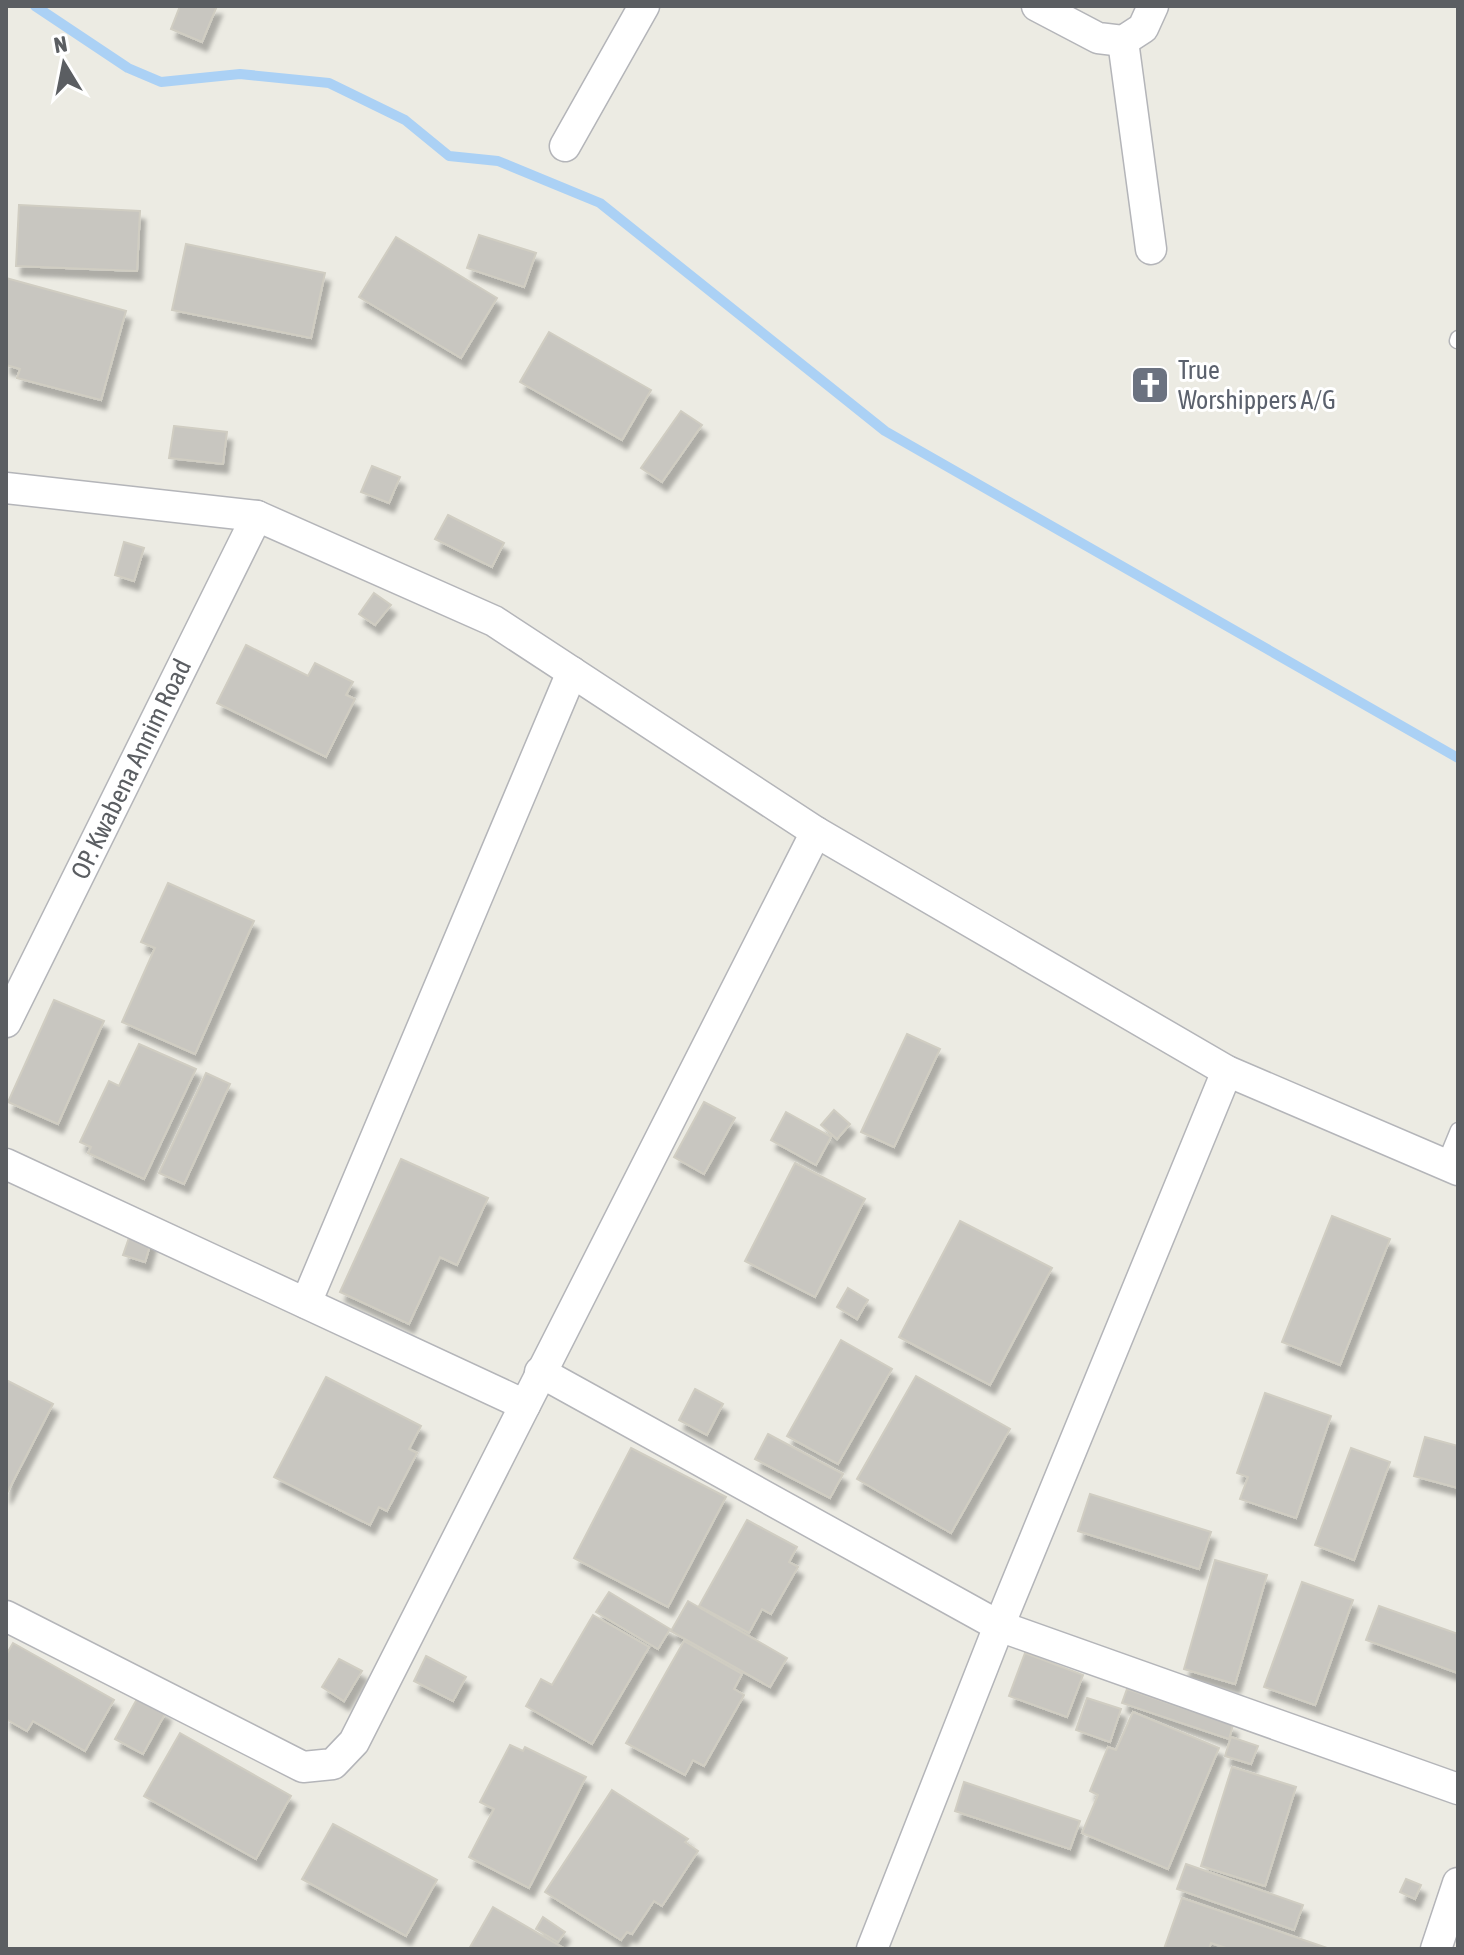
<svg xmlns="http://www.w3.org/2000/svg" width="1464" height="1955" font-family="'Asap Condensed',sans-serif">
<defs>
<filter id="shadow"><feDropShadow dx="5" dy="9" stdDeviation="2" flood-color="#0004"/></filter>
</defs>
<rect width="100%" height="100%" fill="#ecebe3"/>
<g fill="none" stroke-linecap="round" stroke-linejoin="round">
<path stroke="#abd1f5" stroke-width="10" d="M35 6 128 68 161 82 240 74 329 83 405 120 449 156 498 161 600 203 885 431 1458 758"/>
</g>
<g fill="#c8c6c0" stroke="#d0cdc2" stroke-width="2" filter="url(#shadow)">
<path d="M180 6H217L202 42 171 29Z"/>
<path d="M19 205 140 211 137 271 16 266Z"/>
<path d="M479 235 536 253 524 287 467 268Z"/>
<path d="M396 237 497 298 461 358 359 297Z"/>
<path d="M186 244 325 273 311 338 172 310Z"/>
<path d="M6 278 126 311 101 400 17 378 20 369 6 365Z"/>
<path d="M549 332 651 390 622 440 520 382Z"/>
<path d="M681 411 702 425 662 482 641 468Z"/>
<path d="M174 426 227 432 223 464 169 458Z"/>
<path d="M372 466 400 477 389 503 361 492Z"/>
<path d="M448 515 504 543 492 567 435 539Z"/>
<path d="M124 542 144 548 134 581 115 575Z"/>
<path d="M374 593 391 605 375 625 359 614Z"/>
<path d="M246 645 308 676 315 663 353 682 346 695 355 699 326 757 217 703Z"/>
<path d="M168 883 254 921 195 1054 122 1022 155 948 141 942Z"/>
<path d="M54 1000 104 1021 58 1124 8 1102Z"/>
<path d="M907 1034 940 1049 894 1147 861 1132Z"/>
<path d="M139 1044 196 1069 144 1179 88 1153 91 1147 80 1142 109 1081 119 1086Z"/>
<path d="M206 1073 230 1084 184 1184 159 1173Z"/>
<path d="M704 1102 735 1118 704 1174 674 1157Z"/>
<path d="M834 1110 850 1124 837 1139 821 1125Z"/>
<path d="M786 1112 831 1137 816 1165 771 1140Z"/>
<path d="M401 1159 488 1198 457 1265 440 1257 409 1324 340 1292Z"/>
<path d="M795 1163 865 1199 815 1297 745 1261Z"/>
<path d="M1332 1216 1390 1239 1340 1365 1282 1342Z"/>
<path d="M960 1221 1052 1268 990 1385 899 1337Z"/>
<path d="M131 1232 152 1239 145 1262 123 1255Z"/>
<path d="M848 1288 868 1300 857 1319 837 1307Z"/>
<path d="M841 1340 892 1369 838 1464 787 1436Z"/>
<path d="M916 1376 1010 1429 951 1533 857 1479Z"/>
<path d="M326 1377 421 1426 409 1449 417 1453 387 1511 379 1507 370 1525 274 1477Z"/>
<path d="M6 1380 53 1404 6 1495Z"/>
<path d="M695 1389 723 1404 707 1435 679 1420Z"/>
<path d="M1265 1393 1331 1416 1296 1518 1240 1499 1248 1477 1237 1473Z"/>
<path d="M768 1434 843 1474 830 1498 755 1459Z"/>
<path d="M1425 1437 1458 1446V1488L1414 1476Z"/>
<path d="M631 1448 726 1497 668 1607 574 1558Z"/>
<path d="M1351 1448 1390 1462 1354 1560 1315 1545Z"/>
<path d="M1090 1494 1211 1532 1199 1569 1078 1531Z"/>
<path d="M747 1520 797 1547 789 1562 798 1567 771 1614 762 1609 749 1633 699 1606Z"/>
<path d="M1215 1560 1267 1575 1235 1684 1184 1669Z"/>
<path d="M1302 1582 1353 1600 1315 1705 1264 1687Z"/>
<path d="M609 1592 670 1629 658 1649 596 1612Z"/>
<path d="M688 1601 787 1658 770 1687 671 1631Z"/>
<path d="M1379 1606 1458 1634V1673L1366 1640Z"/>
<path d="M593 1615 649 1647 592 1744 526 1706 541 1679 552 1685Z"/>
<path d="M684 1641 742 1674 734 1689 744 1695 704 1766 693 1760 685 1775 626 1743Z"/>
<path d="M13 1643 114 1700 85 1751 33 1721 27 1731 6 1719V1655Z"/>
<path d="M1025 1653 1083 1675 1067 1717 1009 1696Z"/>
<path d="M426 1656 466 1677 453 1701 414 1681Z"/>
<path d="M339 1659 362 1671 344 1701 322 1687Z"/>
<path d="M1127 1689 1233 1725 1229 1739 1122 1703Z"/>
<path d="M138 1697 166 1712 143 1754 115 1739Z"/>
<path d="M1087 1698 1121 1709 1110 1742 1076 1730Z"/>
<path d="M1133 1712 1219 1748 1168 1869 1082 1833 1098 1795 1090 1791 1108 1747 1116 1750Z"/>
<path d="M180 1733 291 1796 256 1859 144 1796Z"/>
<path d="M1231 1737 1258 1746 1251 1764 1225 1756Z"/>
<path d="M510 1745 523 1751 525 1747 586 1777 529 1888 469 1857 494 1809 480 1802Z"/>
<path d="M1232 1767 1296 1787 1265 1886 1201 1866Z"/>
<path d="M964 1782 1080 1821 1070 1849 955 1811Z"/>
<path d="M612 1790 688 1839 685 1842 698 1851 662 1906 654 1901 632 1934 627 1932 621 1940 545 1892Z"/>
<path d="M333 1824 437 1880 406 1936 302 1879Z"/>
<path d="M1186 1864 1303 1905 1294 1930 1177 1889Z"/>
<path d="M1406 1879 1421 1885 1415 1899 1400 1892Z"/>
<path d="M1182 1898 1330 1949H1229L1211 1943 1209 1949H1164Z"/>
<path d="M493 1907 565 1949H469Z"/>
<path d="M543 1917 565 1932 558 1942 536 1929Z"/>
</g>
<g fill="none" stroke-linecap="round" stroke-linejoin="round">
<defs>
<g id="service">
<path d="M1457 341 1458 338"/>
<path d="M1444 1164 1458 1130"/>
</g>
<g id="minor">
<path d="M1037 6 1098 38 1123 41 1143 28 1153 6"/>
<path d="M1123 41 1151 249"/>
<path d="M565 146 644 6"/>
<path d="M6 488 257 516 494 621 816 832 1227 1071 1458 1170"/>
<path d="M6 1022 257 516"/>
<path d="M6 1164 525 1405"/>
<path d="M306 1303 572 672"/>
<path d="M540 1372 999 1626 1458 1789"/>
<path d="M6 1616 303 1767 333 1764 354 1742 816 832"/>
<path d="M872 1949 999 1626 1227 1071"/>
<path d="M1436 1949 1458 1883"/>
</g>
</defs>
<use href="#service" stroke="#b4b5b9" stroke-width="17"/>
<use href="#minor" stroke="#b4b5b9" stroke-width="33"/>
<use href="#service" stroke="#fff" stroke-width="14"/>
<use href="#minor" stroke="#fff" stroke-width="30"/>
</g>
<defs>
<symbol id="church-square" viewBox="-11 -11 22 22"><rect x="-9" y="-9" width="18" height="18" rx="4" fill="#6b7280" stroke="#fff"/><path d="M-1.2-6h2.4v3.5h3.3v2.4h-3.3V6h-2.4V-.1h-3.3v-2.4h3.3Z" fill="#fff"/></symbol>
</defs>
<g fill-rule="evenodd">
<use href="#church-square" x="1128" y="363" width="44" height="44"/>
</g>
<g text-anchor="middle" stroke-width="6" stroke-linejoin="round" paint-order="stroke">
<g font-size="26" fill="#5b616d" stroke="#fff" text-anchor="start">
<text x="1178" y="379">True<tspan x="1178" dy="30">Worshippers A/G</tspan></text>
</g>
<g font-size="26" fill="#5b5e62" stroke="#fff">
<text transform="translate(131 769) rotate(-64)" y="9">OP. Kwabena Annim Road</text>
</g>
</g>
<rect width="1464" height="1955" fill="none" stroke="#5b5e62" stroke-width="16"/>
<g transform="translate(64 64) rotate(350)" stroke="#ffffff" stroke-width="6" paint-order="stroke">
<path d="M0-6L14 30L0 20L-14 30Z" fill="#5b5e62"/>
<text y="-12" font-size="22" font-weight="bold" text-anchor="middle" fill="#5b5e62">N</text>
</g>
</svg>
